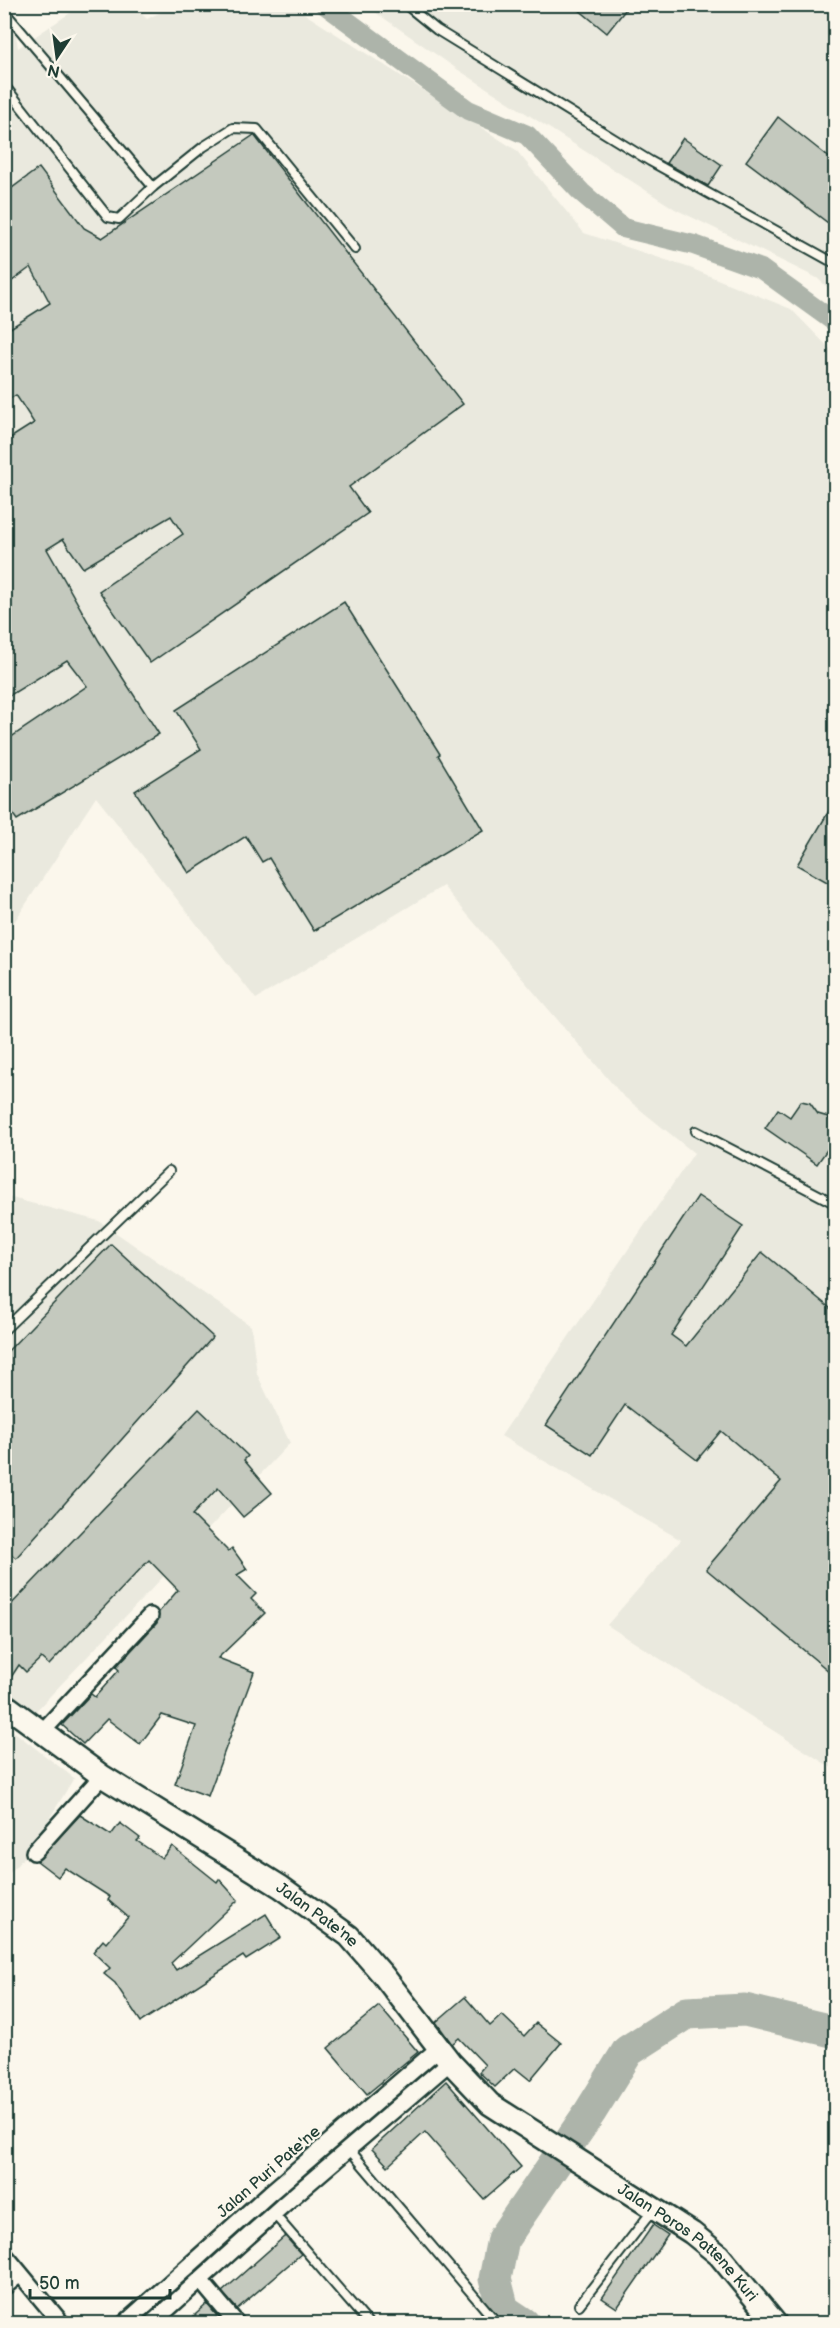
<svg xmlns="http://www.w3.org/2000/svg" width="840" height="2328" font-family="'Balsamiq Sans',sans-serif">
<rect width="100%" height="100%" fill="#fbf7ec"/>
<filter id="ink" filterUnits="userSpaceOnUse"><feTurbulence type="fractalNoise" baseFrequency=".0167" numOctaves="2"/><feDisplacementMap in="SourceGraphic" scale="12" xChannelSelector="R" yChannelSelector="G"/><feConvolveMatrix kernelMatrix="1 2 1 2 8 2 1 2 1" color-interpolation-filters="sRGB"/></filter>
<g filter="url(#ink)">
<g fill="#eae9de">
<path d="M11 5 18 48 82 5H133L147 19 175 5H291L516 150 584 233 690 268 791 309 835 354V1770L607 1625 681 1540 501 1436 694 1153 622 1095 443 886 256 999 96 797 5 936V8Z"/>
<path d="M365 5H835V294L817 278 675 209 457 69Z"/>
<path d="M4 1196 99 1221 251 1326 257 1374 290 1443 33 1714 5 1687Z"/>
<path d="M4 1724 74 1778 29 1852 5 1878Z"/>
</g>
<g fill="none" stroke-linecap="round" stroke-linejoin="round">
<path stroke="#adb4aa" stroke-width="20" d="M324 4 468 110 527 135 581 192 623 228 694 245 761 269 836 323"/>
<path stroke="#adb4aa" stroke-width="33" d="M524 2324 503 2310 495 2279 503 2239 590 2112 628 2051 687 2013 745 2010 836 2032"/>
</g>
<g fill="#c4c9be" stroke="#1f3d34" stroke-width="1.5">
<path d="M572 4H630L607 33Z"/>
<path d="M778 117 836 163V229L746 161Z"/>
<path d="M254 135 463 404 349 487 368 513 150 663 99 591 183 534 171 516 83 568 63 539 47 549 99 641 159 734 17 820 4 802V742L87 686 67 660 4 699V442L34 423 16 395 4 402V332L50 303 31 267 4 287V194L39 168 84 228 102 238Z"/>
<path d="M683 138 722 165 708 186 666 163Z"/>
<path d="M344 602 440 754 438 755 483 830 314 931 269 858 262 862 246 836 189 873 135 791 201 749 176 710Z"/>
<path d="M836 799V887L797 865Z"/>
<path d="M801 1101 810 1103 818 1114 828 1117 836 1130V1137L817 1164 765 1128 778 1109 790 1117Z"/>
<path d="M698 1196 743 1226 671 1335 686 1346 762 1252 836 1313V1677L706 1569 781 1481 721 1431 697 1460 625 1405 592 1455 546 1425Z"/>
<path d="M111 1244 213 1337 16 1558 4 1548V1355Z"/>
<path d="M199 1409 248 1456 244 1460 272 1493 243 1517 218 1488 192 1515 228 1551 232 1548 247 1569 237 1575 256 1594 251 1599 265 1613 218 1658 254 1672 208 1796 175 1784 196 1726 162 1715 140 1744 107 1719 83 1744 62 1725 91 1694 95 1697 119 1670 116 1667 157 1623 159 1612 178 1590 149 1560 49 1665 41 1658 26 1672 19 1665 4 1688V1612Z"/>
<path d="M80 1815 111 1835 120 1823 140 1838 137 1841 162 1858 172 1846 217 1882 219 1879 238 1900 171 1963 176 1970 266 1914 281 1938 246 1960 243 1956 141 2022 115 1983 104 1974 110 1968 93 1952 103 1940 106 1943 128 1917 108 1900 110 1897 65 1868 58 1877 37 1861Z"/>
<path d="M465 1997 490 2026 502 2015 524 2036 536 2023 561 2043 530 2080 515 2068 495 2087 479 2072 485 2065 459 2038 452 2044 436 2022Z"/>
<path d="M379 2006 418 2052 367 2094 328 2048Z"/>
<path d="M446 2081 521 2167 484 2199 425 2132 388 2166 372 2149Z"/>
<path d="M653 2225 668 2235 617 2308 602 2298Z"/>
<path d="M285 2236 301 2254 237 2309 222 2292Z"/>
<path d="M207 2304 222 2322 220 2324H185Z"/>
</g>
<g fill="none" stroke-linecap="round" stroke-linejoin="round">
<defs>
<g id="lane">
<path d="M405 4 437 30 650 161 836 264"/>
<path d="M4 11 153 187"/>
<path d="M4 85 108 217 119 219 153 187 203 147 233 128 257 129 355 249"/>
<path d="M696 1131 836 1204"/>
<path d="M4 1330 169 1171"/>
<path d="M348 2148 498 2324"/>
<path d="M274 2214 369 2324"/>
<path d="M579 2305 653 2210"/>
</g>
<g id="street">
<path d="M41 1733 150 1616"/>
<path d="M34 1852 102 1776"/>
<path d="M4 2254 62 2324"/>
<path d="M200 2280 237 2324"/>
<path d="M4 2287 20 2274"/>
<path d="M124 2324 270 2193 439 2048"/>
<path d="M151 2324 282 2206 450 2062"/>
</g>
<g id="secondary">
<path id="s1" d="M4 1704 102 1776 281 1887 349 1936 383 1975 450 2062 490 2104 692 2233 719 2255 776 2324"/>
</g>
</defs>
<use href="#lane" stroke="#1f3d34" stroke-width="12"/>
<use href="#street" stroke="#1f3d34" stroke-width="20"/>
<use href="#secondary" stroke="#1f3d34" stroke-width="26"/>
<use href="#lane" stroke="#fbf7ec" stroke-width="8"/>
<use href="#street" stroke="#fbf7ec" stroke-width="15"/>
<use href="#secondary" stroke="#fbf7ec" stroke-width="21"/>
</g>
</g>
<g text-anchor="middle" stroke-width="4.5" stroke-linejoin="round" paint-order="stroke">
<g font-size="16" fill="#1f3d34" stroke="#fbf7ec">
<text dy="6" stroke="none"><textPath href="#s1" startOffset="378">Jalan Pate'ne</textPath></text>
<text transform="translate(268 2171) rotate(-41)" y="6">Jalan Puri Pate'ne</text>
<text dy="6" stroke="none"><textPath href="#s1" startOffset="878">Jalan Poros Pattene Kuri</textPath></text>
</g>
</g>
<rect width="840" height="2328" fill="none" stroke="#fbf7ec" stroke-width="24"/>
<rect x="12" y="12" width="816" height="2304" fill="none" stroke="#1f3d34" stroke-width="2" filter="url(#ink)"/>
<g transform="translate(57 57) rotate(193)" stroke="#fbf7ec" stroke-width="4.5" paint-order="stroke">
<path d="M0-4.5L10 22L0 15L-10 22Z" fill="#1f3d34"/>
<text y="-9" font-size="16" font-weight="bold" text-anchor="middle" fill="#1f3d34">N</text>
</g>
<path d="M30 2289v9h140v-9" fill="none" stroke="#1f3d34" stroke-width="3"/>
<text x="39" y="2289" font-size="18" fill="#1f3d34" stroke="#fbf7ec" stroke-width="4.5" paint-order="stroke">50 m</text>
</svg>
